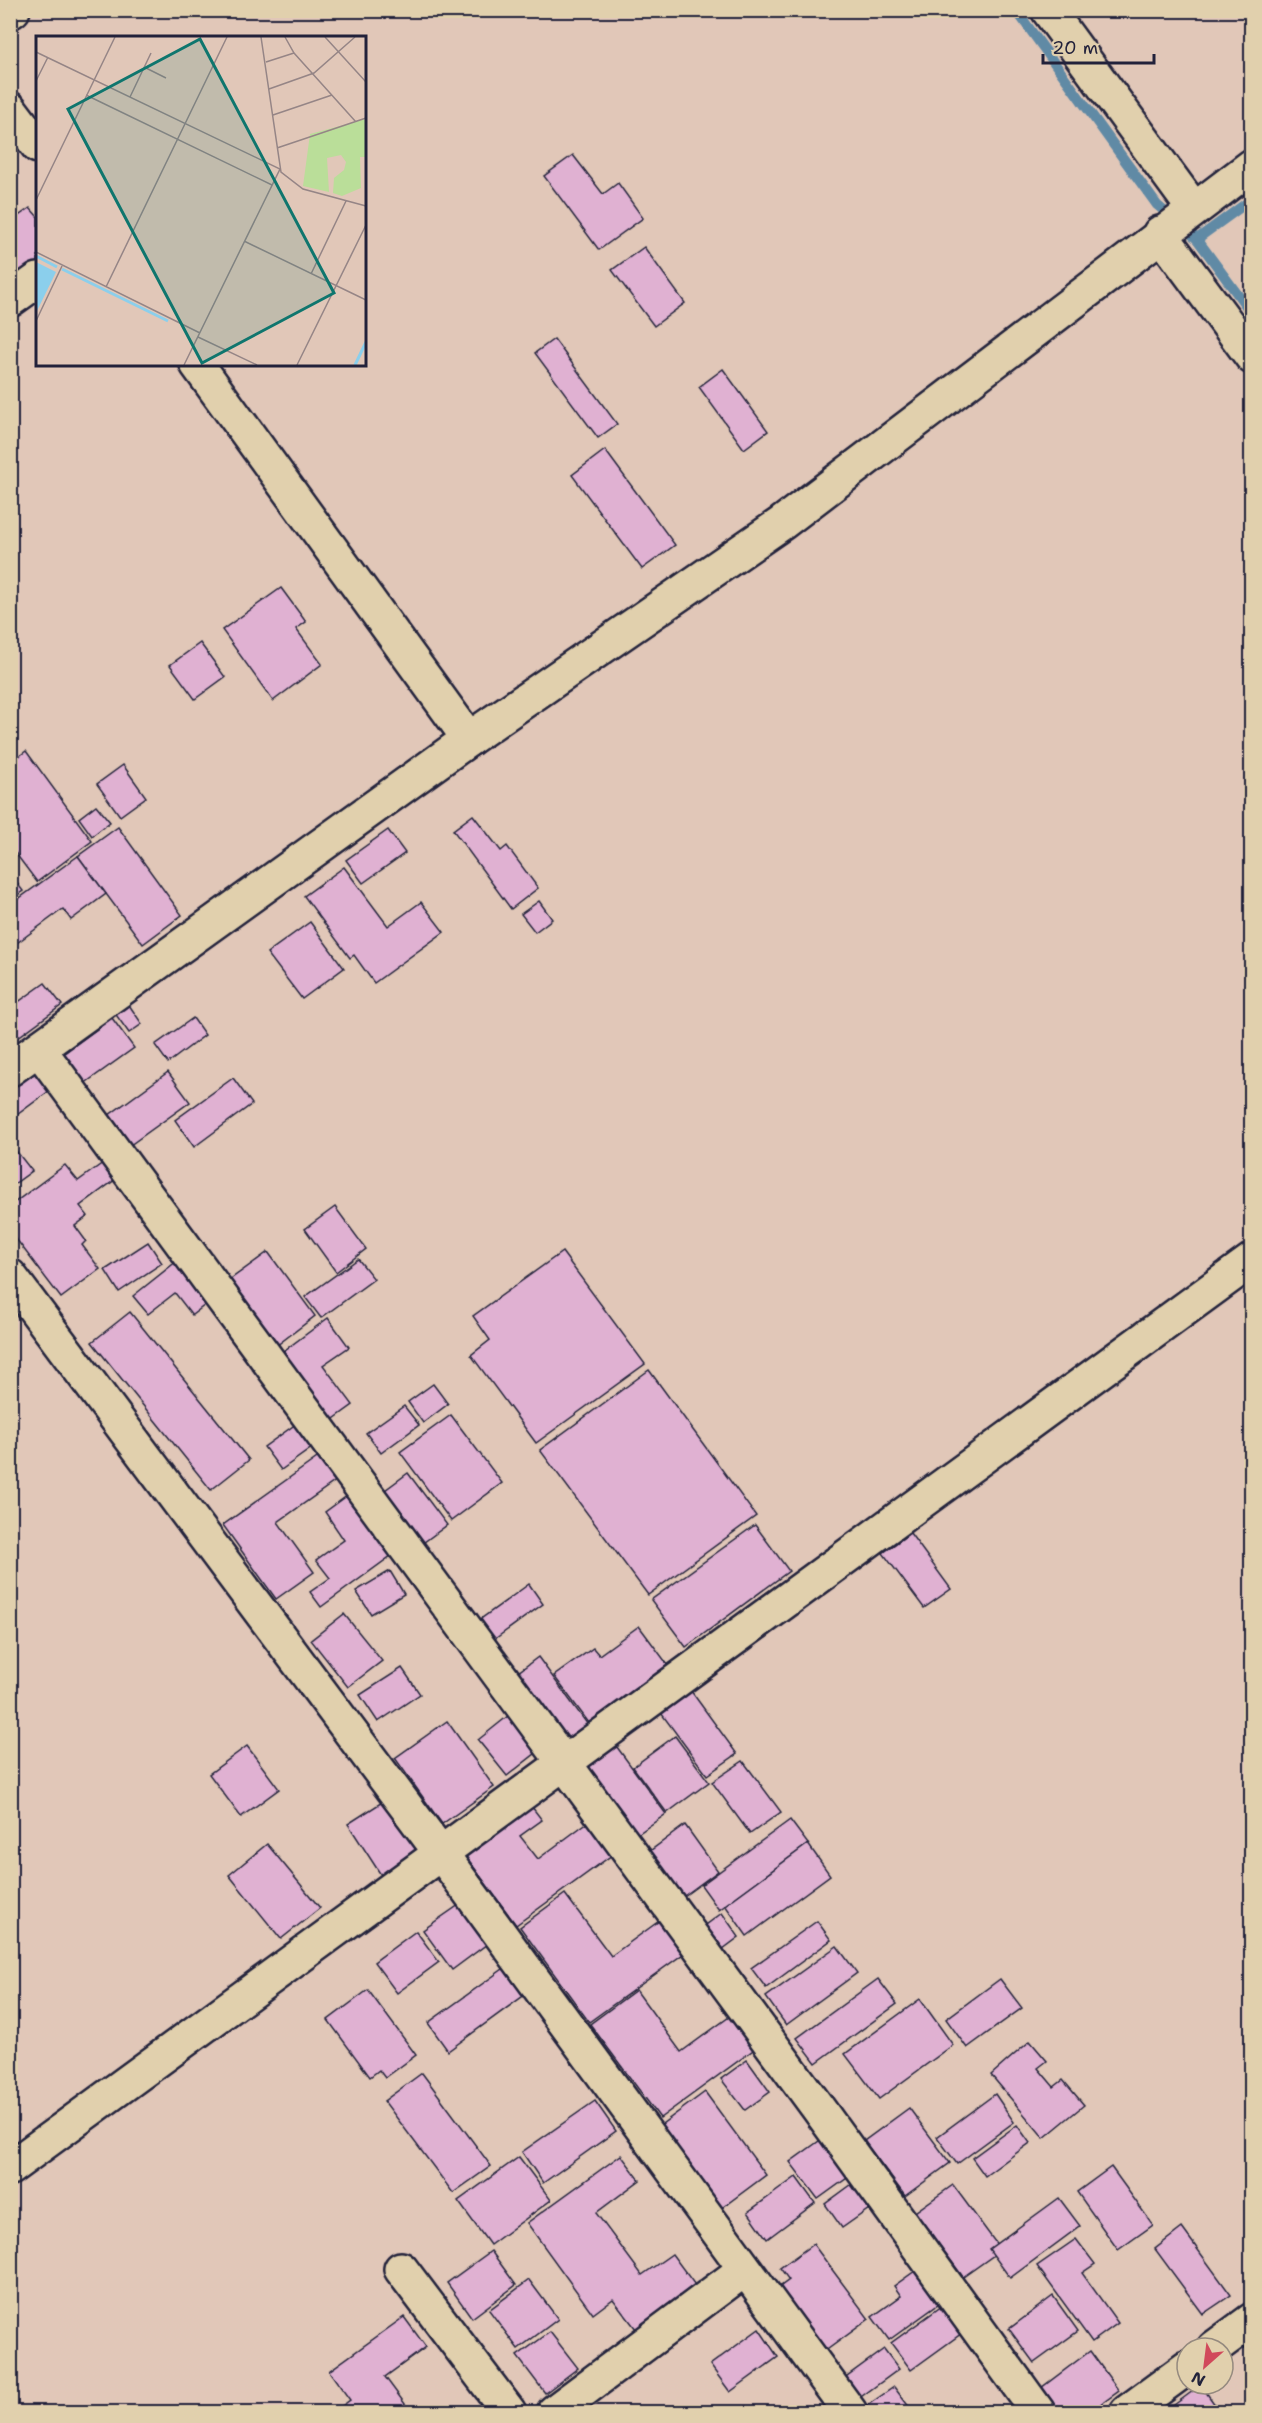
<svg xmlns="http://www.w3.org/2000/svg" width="1262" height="2423" font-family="'Shantell Sans',sans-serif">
<rect width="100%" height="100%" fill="#e1c7b8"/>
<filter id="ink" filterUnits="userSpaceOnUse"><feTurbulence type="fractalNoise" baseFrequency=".0167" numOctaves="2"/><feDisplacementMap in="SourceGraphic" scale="12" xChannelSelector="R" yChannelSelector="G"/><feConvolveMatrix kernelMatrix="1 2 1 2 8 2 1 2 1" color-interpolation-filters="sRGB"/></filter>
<g filter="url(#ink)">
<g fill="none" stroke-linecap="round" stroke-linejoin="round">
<g stroke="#618aa5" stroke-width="10">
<path d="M1016 10 1157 205 1197 239 1252 314"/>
<path d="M1197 239 1252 199"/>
</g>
</g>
<g fill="#e0b1d2" stroke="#22223b" stroke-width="1.5">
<path d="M573 155 603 194 618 183 643 218 599 250 544 176Z"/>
<path d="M30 208 38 217V266L10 285V222Z"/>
<path d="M644 247 685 303 654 326 612 270Z"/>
<path d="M554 339 617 424 598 438 535 353Z"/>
<path d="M723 369 768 431 744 449 699 387Z"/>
<path d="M605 450 675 545 642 569 572 475Z"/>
<path d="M281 588 306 622 296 629 322 664 273 701 222 630Z"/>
<path d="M200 643 225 677 195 699 170 665Z"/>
<path d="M26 751 92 841 37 882 10 846V763Z"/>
<path d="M123 765 146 797 120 816 97 784Z"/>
<path d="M96 805 110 822 92 836 79 818Z"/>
<path d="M473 815 501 851 507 846 538 888 511 909 453 830Z"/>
<path d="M118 827 182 915 143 944 78 856Z"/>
<path d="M388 830 405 853 363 883 346 860Z"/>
<path d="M78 856 106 894 71 920 63 909 10 948V905Z"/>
<path d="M344 867 388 926 421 902 444 932 374 983 354 955 350 958 304 896Z"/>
<path d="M10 874 23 891 10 900Z"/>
<path d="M539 901 552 919 535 932 521 914Z"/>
<path d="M310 922 344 968 302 999 267 953Z"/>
<path d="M45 983 62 1005 10 1043V1008Z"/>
<path d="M127 1002 142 1024 129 1033 114 1012Z"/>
<path d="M112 1018 134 1048 81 1086 59 1057Z"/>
<path d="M193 1018 205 1035 168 1063 155 1045Z"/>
<path d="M32 1069 49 1091 10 1120V1085Z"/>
<path d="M168 1072 190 1102 126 1148 105 1118Z"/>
<path d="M233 1078 252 1104 194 1147 175 1120Z"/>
<path d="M10 1143 32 1171 10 1187Z"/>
<path d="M107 1160 120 1176 80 1206 88 1216 75 1226 86 1241 82 1245 100 1269 61 1298 10 1231V1206L65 1165 78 1181Z"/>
<path d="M335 1207 366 1249 336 1272 305 1229Z"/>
<path d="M148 1242 162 1263 119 1292 105 1270Z"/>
<path d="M268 1252 315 1316 276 1346 228 1281Z"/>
<path d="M562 1252 645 1364 536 1443 471 1355 490 1340 473 1316Z"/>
<path d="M182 1257 214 1298 192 1315 175 1293 148 1314 133 1296Z"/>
<path d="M358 1259 374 1279 321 1318 305 1297Z"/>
<path d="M130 1312 249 1460 211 1490 92 1342Z"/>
<path d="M328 1318 349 1347 323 1365 353 1405 331 1421 281 1353Z"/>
<path d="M649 1370 756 1516 648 1595 540 1450Z"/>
<path d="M433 1384 448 1404 423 1423 408 1402Z"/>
<path d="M404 1406 419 1425 381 1453 366 1433Z"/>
<path d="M451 1415 502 1483 451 1521 400 1452Z"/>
<path d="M296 1424 313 1447 281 1470 264 1447Z"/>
<path d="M327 1451 344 1475 278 1522 314 1572 276 1599 223 1525Z"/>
<path d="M408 1473 447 1525 416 1548 377 1496Z"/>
<path d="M355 1490 399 1550 321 1607 310 1592 330 1578 316 1560 344 1540 325 1512Z"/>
<path d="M755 1525 789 1571 686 1647 651 1600Z"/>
<path d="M910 1533 951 1589 924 1608 883 1553Z"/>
<path d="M390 1571 404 1594 371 1614 356 1591Z"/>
<path d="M529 1584 543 1604 492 1641 478 1621Z"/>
<path d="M344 1614 382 1661 348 1687 311 1640Z"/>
<path d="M639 1626 671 1669 592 1727 554 1676 593 1648 599 1655Z"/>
<path d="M538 1657 591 1729 565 1748 513 1676Z"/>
<path d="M402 1668 420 1694 378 1722 360 1695Z"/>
<path d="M691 1691 737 1754 707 1775 661 1713Z"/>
<path d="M508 1716 536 1753 507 1776 478 1740Z"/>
<path d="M447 1721 494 1787 442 1824 395 1758Z"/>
<path d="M675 1736 709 1782 667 1813 633 1767Z"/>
<path d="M614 1743 666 1814 632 1838 580 1768Z"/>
<path d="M247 1746 279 1789 241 1817 209 1774Z"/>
<path d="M743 1761 781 1812 750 1834 712 1782Z"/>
<path d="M390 1797 423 1847 381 1875 348 1824Z"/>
<path d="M525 1798 542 1820 520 1836 538 1859 592 1819 616 1852 516 1925 459 1847Z"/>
<path d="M790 1820 808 1844 719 1910 701 1885Z"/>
<path d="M685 1825 718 1871 684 1896 650 1851Z"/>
<path d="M267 1844 320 1908 281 1939 229 1875Z"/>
<path d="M808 1844 830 1875 747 1936 725 1905Z"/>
<path d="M565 1894 611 1956 666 1916 690 1949 589 2022 520 1927Z"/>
<path d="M459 1905 487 1944 452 1970 423 1930Z"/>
<path d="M722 1913 739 1937 719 1952 702 1928Z"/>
<path d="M817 1921 831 1940 766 1988 751 1968Z"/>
<path d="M416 1931 439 1962 397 1993 374 1962Z"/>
<path d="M837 1946 857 1973 786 2025 766 1997Z"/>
<path d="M510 1964 530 1991 448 2051 428 2023Z"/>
<path d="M878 1979 897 2004 816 2063 797 2038Z"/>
<path d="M1000 1979 1022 2008 967 2048 946 2019Z"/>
<path d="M368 1990 416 2055 385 2078 379 2070 370 2077 328 2020Z"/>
<path d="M636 1990 681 2052 736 2012 760 2045 660 2118 590 2024Z"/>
<path d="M920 1999 953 2045 879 2099 845 2054Z"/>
<path d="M1030 2041 1047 2061 1038 2068 1054 2087 1063 2080 1084 2105 1044 2138 991 2075Z"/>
<path d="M747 2060 770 2092 745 2110 721 2079Z"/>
<path d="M422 2073 491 2166 453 2193 384 2101Z"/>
<path d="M705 2092 766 2175 719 2210 658 2127Z"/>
<path d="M995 2094 1014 2122 957 2164 937 2137Z"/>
<path d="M595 2101 616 2131 543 2183 522 2152Z"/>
<path d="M909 2108 950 2163 905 2196 864 2141Z"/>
<path d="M1017 2125 1030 2143 985 2176 972 2158Z"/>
<path d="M826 2136 854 2173 818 2199 790 2162Z"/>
<path d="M621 2155 640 2180 596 2213 642 2275 672 2254 695 2285 636 2329 613 2299 593 2314 527 2223Z"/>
<path d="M519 2157 551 2200 490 2245 458 2201Z"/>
<path d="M1111 2167 1153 2225 1118 2250 1077 2192Z"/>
<path d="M796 2177 815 2203 767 2239 748 2212Z"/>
<path d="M859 2179 876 2204 842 2228 825 2204Z"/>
<path d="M953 2185 1001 2250 963 2277 915 2212Z"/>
<path d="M1059 2198 1080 2226 1010 2278 989 2249Z"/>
<path d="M1182 2228 1231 2295 1203 2314 1155 2249Z"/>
<path d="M1076 2239 1095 2264 1082 2273 1118 2323 1092 2342 1037 2266Z"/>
<path d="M813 2244 869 2319 824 2352 777 2289 789 2280 780 2268Z"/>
<path d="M491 2251 516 2285 472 2318 447 2283Z"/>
<path d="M922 2266 946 2299 889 2340 872 2317 901 2296 894 2286Z"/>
<path d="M529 2280 558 2319 518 2349 489 2310Z"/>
<path d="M1053 2296 1078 2331 1034 2363 1009 2329Z"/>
<path d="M949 2301 969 2328 911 2370 891 2343Z"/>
<path d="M404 2317 426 2347 385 2377 411 2412H340L338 2409 350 2400 329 2371Z"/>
<path d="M759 2329 778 2357 730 2392 710 2365Z"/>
<path d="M550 2332 578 2368 545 2393 517 2356Z"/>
<path d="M884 2349 899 2369 858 2399 843 2379Z"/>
<path d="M1090 2351 1119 2391 1090 2412H1059L1041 2388Z"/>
<path d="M1201 2385 1220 2412H1180L1174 2405Z"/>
<path d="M894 2387 913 2412H869L865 2407Z"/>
<path d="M481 2403 488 2412H467Z"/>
</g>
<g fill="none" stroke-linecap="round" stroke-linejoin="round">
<defs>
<g id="street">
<path d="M1048 10 1193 208"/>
<path d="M10 12 13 10"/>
<path d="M10 109 38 146"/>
<path d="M1160 233 1252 357"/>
<path d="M10 300 38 280"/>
<path d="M197 364 469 739"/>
<path d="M39 1049 818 2108 1038 2412"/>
<path d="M10 1069 469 739 782 523 1252 166"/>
<path d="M10 1276 440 1852 850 2412"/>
<path d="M10 2168 1252 1260"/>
<path d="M401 2269 509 2412"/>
<path d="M1214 2348 1252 2320"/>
<path d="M554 2412 744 2270"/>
<path d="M1127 2412 1187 2368"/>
</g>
</defs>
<use href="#street" stroke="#22223b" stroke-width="38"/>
<use href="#street" stroke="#e1d0ad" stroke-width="33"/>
</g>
</g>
<g transform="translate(36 36)">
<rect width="330" height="330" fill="#e1c7b8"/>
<path d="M330 83V121H324L325 152 306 160 297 157 298 142 308 134 310 126 305 119 291 122 293 156 267 150 274 98Z" fill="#bade99"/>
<path d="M0 226 20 236 0 277Z" fill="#8bcfec"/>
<path fill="none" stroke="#8bcfec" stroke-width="3" d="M0 220 21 231M26 233 132 285M319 329 330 306"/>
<path fill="none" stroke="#958586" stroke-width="1.5" d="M225 1 245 136 267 153 330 170M249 1 258 17 320 86M289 1 330 46M0 16 244 133 148 329M230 26 258 17M108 31 130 42M0 45 12 21M233 53 278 37 319 1M50 59 236 149M94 61 115 17M237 79 296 59M241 112 330 82M0 164 79 1M208 205 330 264M0 216 164 297M275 238 310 165M70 251 191 1M0 285 26 230M162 301 221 329M261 329 330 189"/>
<path fill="#0f766e" fill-opacity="0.15" stroke="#0f766e" stroke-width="3" d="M164 3 298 257 166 327 32 73Z"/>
<rect width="330" height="330" fill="none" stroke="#22223b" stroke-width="3"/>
</g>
<rect width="1262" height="2423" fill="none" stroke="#e1d0ad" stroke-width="36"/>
<rect x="18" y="18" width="1226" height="2387" fill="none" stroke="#22223b" stroke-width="2" filter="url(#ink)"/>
<g transform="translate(1205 2366) rotate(208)"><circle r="28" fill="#e1d0ad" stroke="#958a7f" stroke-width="1.5"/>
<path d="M0-4.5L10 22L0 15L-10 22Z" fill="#d1495b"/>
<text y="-9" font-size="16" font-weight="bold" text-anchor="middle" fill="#22223b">N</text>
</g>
<path d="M1043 54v9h111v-9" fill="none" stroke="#22223b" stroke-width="3"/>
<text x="1052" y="54" font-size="18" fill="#22223b" stroke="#e1d0ad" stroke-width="4.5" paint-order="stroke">20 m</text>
</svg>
